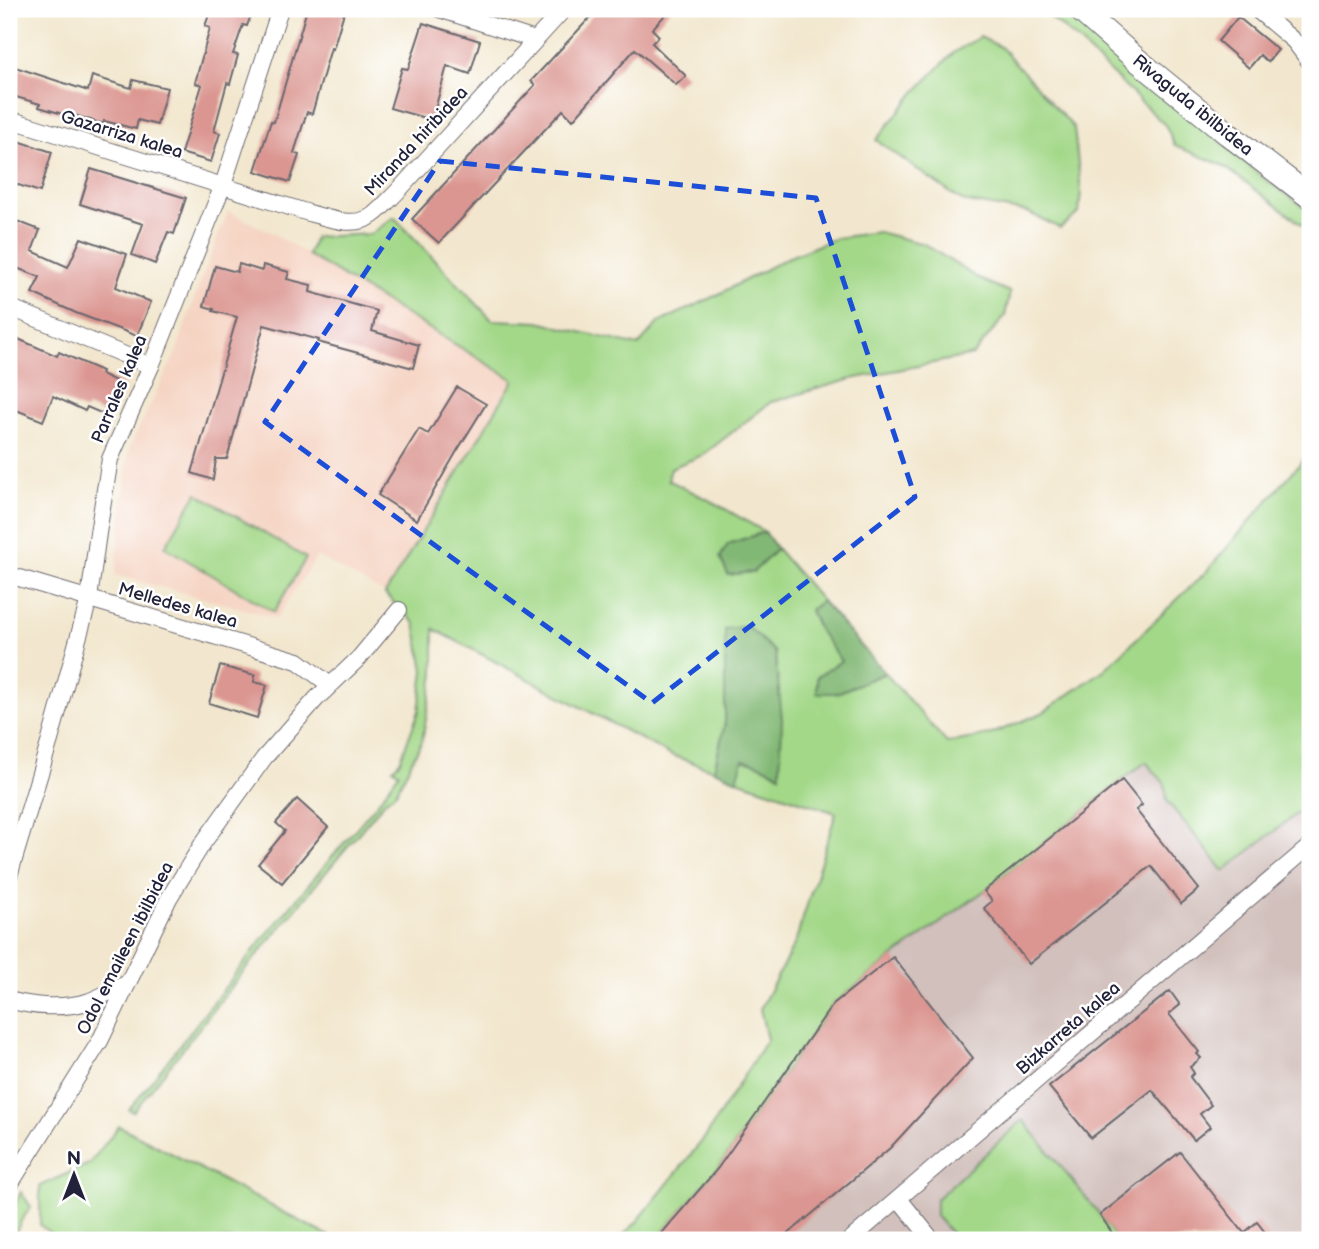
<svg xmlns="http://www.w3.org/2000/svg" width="1319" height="1249" font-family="'Balsamiq Sans',sans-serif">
<rect width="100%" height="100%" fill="#fff"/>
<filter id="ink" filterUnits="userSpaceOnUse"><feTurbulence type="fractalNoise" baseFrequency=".0143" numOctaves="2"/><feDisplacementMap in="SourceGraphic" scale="14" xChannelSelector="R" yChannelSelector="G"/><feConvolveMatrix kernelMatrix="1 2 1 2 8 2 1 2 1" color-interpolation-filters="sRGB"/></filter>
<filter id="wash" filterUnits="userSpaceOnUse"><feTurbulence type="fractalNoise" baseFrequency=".00686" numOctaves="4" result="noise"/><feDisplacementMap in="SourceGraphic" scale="28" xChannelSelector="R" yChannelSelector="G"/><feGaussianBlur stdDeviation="1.57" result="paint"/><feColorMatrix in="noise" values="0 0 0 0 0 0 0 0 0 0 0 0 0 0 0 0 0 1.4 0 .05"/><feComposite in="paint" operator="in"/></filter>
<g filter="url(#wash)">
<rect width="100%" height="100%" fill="#f2e7ce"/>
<path fill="#f5d3c1" d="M228 211 274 234 514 379 385 594 317 556 277 618 115 575 129 448 175 355 195 296Z"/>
<path fill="#d1c0bc" d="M1147 762 1165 784 1167 801 1224 871 1310 803V1240H1117L1108 1228 936 1216 957 1240H656L718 1168 833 1004 893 957 984 891 1122 780Z"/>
<g fill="#a3d888" stroke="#627d62" stroke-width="2">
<path d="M1041 9H1067L1267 181 1310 211V230L1222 165 1175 146 1166 126 1079 42Z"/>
<path d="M980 37 1001 47 1074 128 1081 191 1079 213 1060 228 1027 212 962 201 876 140 916 91 953 53Z"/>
<path d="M394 217 492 320 539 322 638 346 658 323 719 294 787 258 836 238 878 232 924 244 979 279 1010 292 1005 316 973 355 852 379 771 402 703 455 671 468 668 480 713 502 765 532 728 544 753 572 777 549 822 601 810 610 819 630 841 661 817 677 837 693 885 673 947 743 989 735 1042 713 1104 670 1206 572 1310 452V803L1224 871 1167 801 1165 784 1146 762 1122 780 984 891 893 957 833 1004 718 1168 656 1240H618L636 1223 706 1136 767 1039 760 1009 795 943 836 813 737 780 742 760 756 763 780 774 725 630V723L714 770 671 755 434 629V675L422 741 396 792 386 800 244 971 133 1112 129 1110 263 939 376 805 399 773 393 768 400 761 419 711 424 670 415 623 385 594 514 380 308 255 315 237 371 234Z"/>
<path d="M197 493 306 558 274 612 165 547Z"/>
<path d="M1023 1120 1100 1215 1117 1240H957L936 1216V1199Z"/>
<path d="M119 1126 336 1240H58L40 1225V1186L89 1164Z"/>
<path d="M21 1192 31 1207 21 1221 12 1240H9V1216Z"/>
</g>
<g fill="#82b874" stroke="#526d58" stroke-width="2">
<path d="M765 532 777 549 753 572 728 575 720 557 728 544Z"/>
<path d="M822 601 885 673 837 693H817V677L841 661 819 630 810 610Z"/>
<path d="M747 626 775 652 782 719 780 774 756 763 743 760 737 780 714 770 725 723V629Z"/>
</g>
<g id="blocks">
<g fill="#db9691">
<path d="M204 9H253L247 26 243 25 233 54 238 55 230 84 227 83 214 131 220 133 211 162 181 153 202 85 195 83 210 28 205 26 209 15 203 13Z"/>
<path d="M307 9H345L333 49 331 48 312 114 307 112 294 153 299 155 290 182 255 171 271 121 274 122Z"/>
<path d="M598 9H671L652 29 659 36 652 43 686 76 676 85 635 49 573 120 563 110 439 243 412 219 535 85 531 81Z"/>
<path d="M1238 17 1278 50 1268 62 1260 55 1249 68 1218 41Z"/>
<path d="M423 23 480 41 470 74 447 66 432 120 390 108 402 68 408 69Z"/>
<path d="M9 65 88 91 92 76 131 88 133 80 167 88 157 125 138 120 136 129 104 121 103 124 67 113 66 115 39 107 40 104 9 95Z"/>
<path d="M9 138 52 152 40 192 9 182Z"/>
<path d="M91 169 186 198 174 234 168 232 155 264 132 255 143 224 80 204Z"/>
<path d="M9 218 40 230 32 251 68 267 81 238 127 254 116 287 151 302 137 336 76 313 32 293 40 277 9 265Z"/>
<path d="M239 264 262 271 263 265 289 272 287 279 311 285 310 292 377 311 372 331 419 345 413 368 318 342 319 340 264 325 227 459H216L213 480 192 473 237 317 213 311 214 309 204 306 215 266 237 272Z"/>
<path d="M9 335 57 356 59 352 102 371 101 374 124 385 110 417 87 407 85 411 53 396 43 421 9 407Z"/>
<path d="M457 387 486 404 457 451 417 520 378 495 419 429 428 434Z"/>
<path d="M220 666 255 675 254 682 267 685 257 718 209 703Z"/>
<path d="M1122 780 1142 805 1136 810 1199 889 1181 904 1151 866 1029 964 984 908 992 901 984 891Z"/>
<path d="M297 799 328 827 282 883 258 864 285 831 276 823Z"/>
<path d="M893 957 973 1058 890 1148 781 1240H656L718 1168 833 1004Z"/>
<path d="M1170 991 1180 1005 1169 1014 1199 1052 1197 1054 1201 1058 1190 1067 1194 1073 1190 1077 1211 1105 1200 1114 1210 1127 1194 1140 1152 1090 1091 1138 1049 1087Z"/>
<path d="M1180 1152 1244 1233 1257 1222 1271 1240H1117L1100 1215Z"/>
</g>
</g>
</g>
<g filter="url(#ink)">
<use href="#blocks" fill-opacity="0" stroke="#6b676e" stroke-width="2"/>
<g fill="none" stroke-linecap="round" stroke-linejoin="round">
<defs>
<g id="street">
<path d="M439 9 535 40"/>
<path d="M1256 9 1294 41 1310 62"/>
<path d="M9 119 309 213C328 218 355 229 373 215 381 209 389 200 397 192L564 9"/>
<path d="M9 307 151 366"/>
<path d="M9 575 298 661 330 685"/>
<path d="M9 876 50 740 89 599 98 533 110 459 151 366 223 185 280 9"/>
<path d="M9 1000C33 1007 62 1009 87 1002 101 997 115 989 128 983"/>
<path d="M9 1186 100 1041 169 898 203 843 264 758 317 698 359 658 399 610"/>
<path d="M899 1199 932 1240"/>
<path d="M850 1240 1310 846"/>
</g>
<path id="secondary" d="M1079 9 1136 59 1228 134 1310 197"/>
</defs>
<use href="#street" stroke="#6b676e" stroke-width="18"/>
<use href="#secondary" stroke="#6b676e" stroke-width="25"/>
<use href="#street" stroke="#fff" stroke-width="16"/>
<use href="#secondary" stroke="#fff" stroke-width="23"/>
</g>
</g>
<path fill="none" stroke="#1d4ed8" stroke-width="5" stroke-dasharray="14 9" stroke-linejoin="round" d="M440 161 816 198 915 497 652 703 265 422Z"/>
<g text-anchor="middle" stroke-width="5" stroke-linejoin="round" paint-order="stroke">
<g font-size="18" fill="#22223b" stroke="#fff">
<text transform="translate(1193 105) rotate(39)" y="6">Rivaguda ibilbidea</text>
<text transform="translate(122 134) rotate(17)" y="6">Gazarriza kalea</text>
<text transform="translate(416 141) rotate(-47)" y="6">Miranda hiribidea</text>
<text transform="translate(119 389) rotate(-67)" y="6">Parrales kalea</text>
<text transform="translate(178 605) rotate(16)" y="6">Melledes kalea</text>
<text transform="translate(125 948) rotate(-63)" y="6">Odol emaileen ibilbidea</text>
<text transform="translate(1068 1028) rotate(-41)" y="6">Bizkarreta kalea</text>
</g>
</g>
<rect width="1319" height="1249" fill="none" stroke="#fff" stroke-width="35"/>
<g transform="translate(74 1175)" stroke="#ffffff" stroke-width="5" paint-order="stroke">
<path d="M0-5L12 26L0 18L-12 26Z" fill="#22223b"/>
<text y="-10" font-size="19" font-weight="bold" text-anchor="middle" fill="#22223b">N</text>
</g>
</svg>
